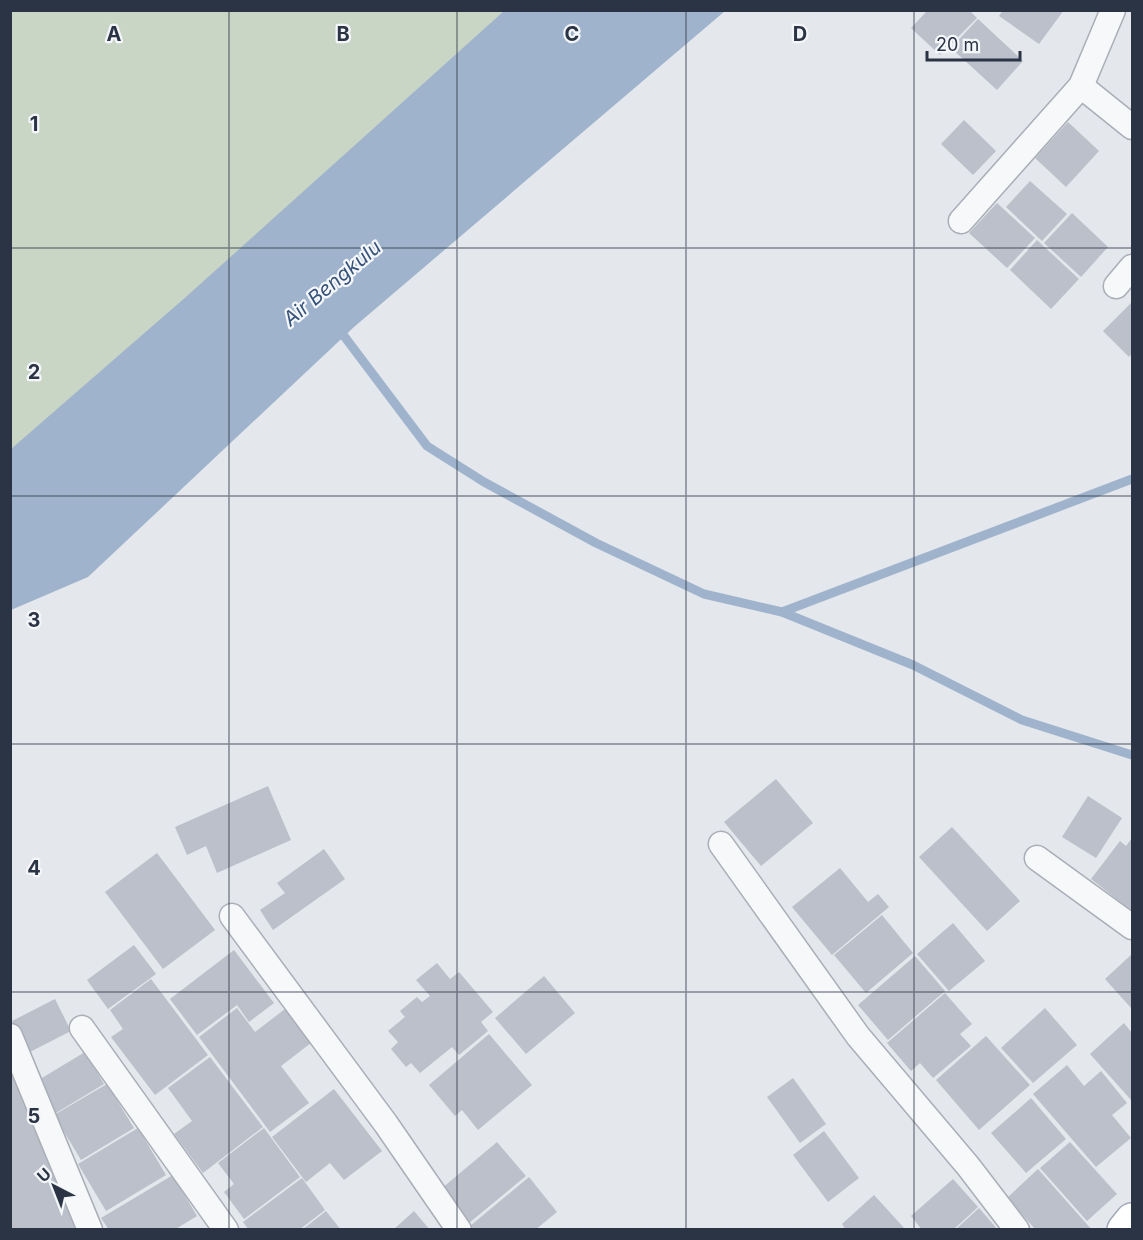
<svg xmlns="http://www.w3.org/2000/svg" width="1143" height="1240" font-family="Inter,sans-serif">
<rect width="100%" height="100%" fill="#e4e7ec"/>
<path fill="#c9d6c5" d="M11 11H536L11 494Z"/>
<path fill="#9fb4cc" d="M504 11H725L354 327 88 577 11 610V449L187 296Z"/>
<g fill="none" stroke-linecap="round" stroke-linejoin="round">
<g stroke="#9fb4cc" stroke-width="9">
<path d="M338 328 427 446 484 482 596 543 704 594 782 612 913 665 1022 720 1132 755"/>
<path d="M782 612 1132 479"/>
</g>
</g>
<g fill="#bbc0ca">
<path d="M928 10H969L977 18 940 55 911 28Z"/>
<path d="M1003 10H1064L1039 44 999 16Z"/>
<path d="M978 19 1023 61 997 90 951 48Z"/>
<path d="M964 120 996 151 973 175 941 144Z"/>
<path d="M1068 122 1099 151 1066 187 1035 158Z"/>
<path d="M1030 181 1067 214 1042 241 1006 207Z"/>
<path d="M997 203 1035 238 1007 268 969 233Z"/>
<path d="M1072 213 1108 247 1081 277 1044 243Z"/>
<path d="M1037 240 1079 279 1051 309 1010 270Z"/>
<path d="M1132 302V353L1129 357 1103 331Z"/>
<path d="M776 779 813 823 761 866 724 822Z"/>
<path d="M268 786 291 840 217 873 206 846 187 855 175 827Z"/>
<path d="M1088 796 1122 818 1096 858 1062 837Z"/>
<path d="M952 827 1020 901 987 931 919 857Z"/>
<path d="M1132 838V911L1091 879 1120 841 1126 846Z"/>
<path d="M324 849 345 879 273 930 260 910 285 893 277 883Z"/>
<path d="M157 853 215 930 163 969 105 892Z"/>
<path d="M840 868 868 902 878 894 889 907 832 955 792 907Z"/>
<path d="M882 915 913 953 866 993 834 955Z"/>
<path d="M953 923 985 961 949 991 917 954Z"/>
<path d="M134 945 156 974 108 1009 87 980Z"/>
<path d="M234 950 274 1003 249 1022 237 1005 197 1035 170 999Z"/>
<path d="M1132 954V1009L1105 979Z"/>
<path d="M915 956 945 991 888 1040 858 1005Z"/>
<path d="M437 963 450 979 459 972 493 1012 481 1022 488 1031 459 1055 452 1047 420 1073 411 1063 406 1067 391 1049 398 1042 388 1031 405 1017 400 1011 417 997 422 1002 430 996 416 980Z"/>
<path d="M544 976 575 1013 526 1054 495 1018Z"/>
<path d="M151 979 208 1055 155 1095 111 1037 123 1029 110 1010Z"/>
<path d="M945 993 972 1024 960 1034 971 1046 933 1078 920 1063 911 1071 887 1043Z"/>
<path d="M55 999 71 1031 28 1053 12 1021Z"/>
<path d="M237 1008 255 1032 285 1009 311 1043 281 1066 309 1103 270 1132 199 1037Z"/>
<path d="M1045 1008 1077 1045 1033 1083 1001 1048Z"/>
<path d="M1124 1023 1132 1033V1101L1090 1054Z"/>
<path d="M489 1034 532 1085 478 1130 462 1110 455 1116 429 1085Z"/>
<path d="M986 1036 1030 1085 979 1130 936 1080Z"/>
<path d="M10 1047 85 1230H10Z"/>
<path d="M85 1052 104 1084 56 1113 37 1081Z"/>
<path d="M210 1057 263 1127 203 1173 174 1134 192 1121 168 1088Z"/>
<path d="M1067 1065 1084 1086 1101 1071 1127 1103 1112 1115 1131 1138 1096 1167 1033 1094Z"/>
<path d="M793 1078 826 1124 800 1143 767 1097Z"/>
<path d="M107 1084 134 1128 81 1160 54 1115Z"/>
<path d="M334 1089 382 1151 344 1180 330 1163 306 1182 272 1137Z"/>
<path d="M1031 1098 1066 1139 1026 1173 991 1133Z"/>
<path d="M138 1128 166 1175 106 1211 78 1164Z"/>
<path d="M264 1128 300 1177 244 1219 224 1192 234 1184 218 1163Z"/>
<path d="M824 1131 859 1178 828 1202 793 1155Z"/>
<path d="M497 1142 526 1176 469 1223 441 1189Z"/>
<path d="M1070 1142 1117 1194 1087 1221 1040 1168Z"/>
<path d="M1038 1169 1092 1230H1036L1007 1198Z"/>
<path d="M173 1175 197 1216 174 1230H109L101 1218Z"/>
<path d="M529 1177 557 1212 535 1230H473L470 1226Z"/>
<path d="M302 1178 325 1210 299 1230H249L243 1222Z"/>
<path d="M953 1179 978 1207 953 1230H922L911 1216Z"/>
<path d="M874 1195 906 1230H846L842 1224Z"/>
<path d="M979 1208 998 1230H955Z"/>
<path d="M326 1211 341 1230H302Z"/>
<path d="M414 1211 430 1230H393Z"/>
</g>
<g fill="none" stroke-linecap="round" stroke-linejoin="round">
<defs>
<g id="street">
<path d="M1081 86 1132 127"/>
<path d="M961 221 1081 86 1113 10"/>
<path d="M1116 286 1132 267"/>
<path d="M721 844 858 1036 968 1166 1017 1230"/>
<path d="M1037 858 1132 927"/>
<path d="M232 916 386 1124 459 1230"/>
<path d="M82 1028 226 1230"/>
<path d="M10 1036 90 1230"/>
</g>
<path id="primary" d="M1124 1230 1132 1220"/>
</defs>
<use href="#street" stroke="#a9aeb7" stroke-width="27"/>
<use href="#primary" stroke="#a3abb8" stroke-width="36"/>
<use href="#street" stroke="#f7f8fa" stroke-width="24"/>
<use href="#primary" stroke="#fff" stroke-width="33"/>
</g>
<path fill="none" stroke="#2b3445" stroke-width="1.5" stroke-opacity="0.55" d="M229 10V1230M457 10V1230M686 10V1230M914 10V1230M10 248H1132M10 496H1132M10 744H1132M10 992H1132"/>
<g text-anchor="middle" stroke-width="4.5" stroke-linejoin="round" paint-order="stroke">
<g font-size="20" font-style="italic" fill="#34527a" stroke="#f4f6f9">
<text transform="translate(332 283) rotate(-40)" y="7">Air Bengkulu</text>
</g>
</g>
<g font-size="20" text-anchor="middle" font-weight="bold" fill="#2b3445" stroke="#f4f6f9" stroke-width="4.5" stroke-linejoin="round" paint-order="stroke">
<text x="114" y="41">A</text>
<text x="343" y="41">B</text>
<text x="572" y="41">C</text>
<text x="800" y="41">D</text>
<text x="34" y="131">1</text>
<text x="34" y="379">2</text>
<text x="34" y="627">3</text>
<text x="34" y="875">4</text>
<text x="34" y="1123">5</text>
</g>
<rect width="1143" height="1240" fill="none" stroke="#2b3445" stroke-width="24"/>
<g transform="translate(54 1186) rotate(318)" stroke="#f4f6f9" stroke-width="4.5" paint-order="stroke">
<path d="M0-4.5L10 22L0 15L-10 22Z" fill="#2b3445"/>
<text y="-9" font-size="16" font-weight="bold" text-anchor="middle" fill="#2b3445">U</text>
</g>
<path d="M927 51v9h93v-9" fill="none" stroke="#2b3445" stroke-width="3"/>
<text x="936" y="51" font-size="18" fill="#2b3445" stroke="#f4f6f9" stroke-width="4.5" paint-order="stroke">20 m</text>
</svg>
